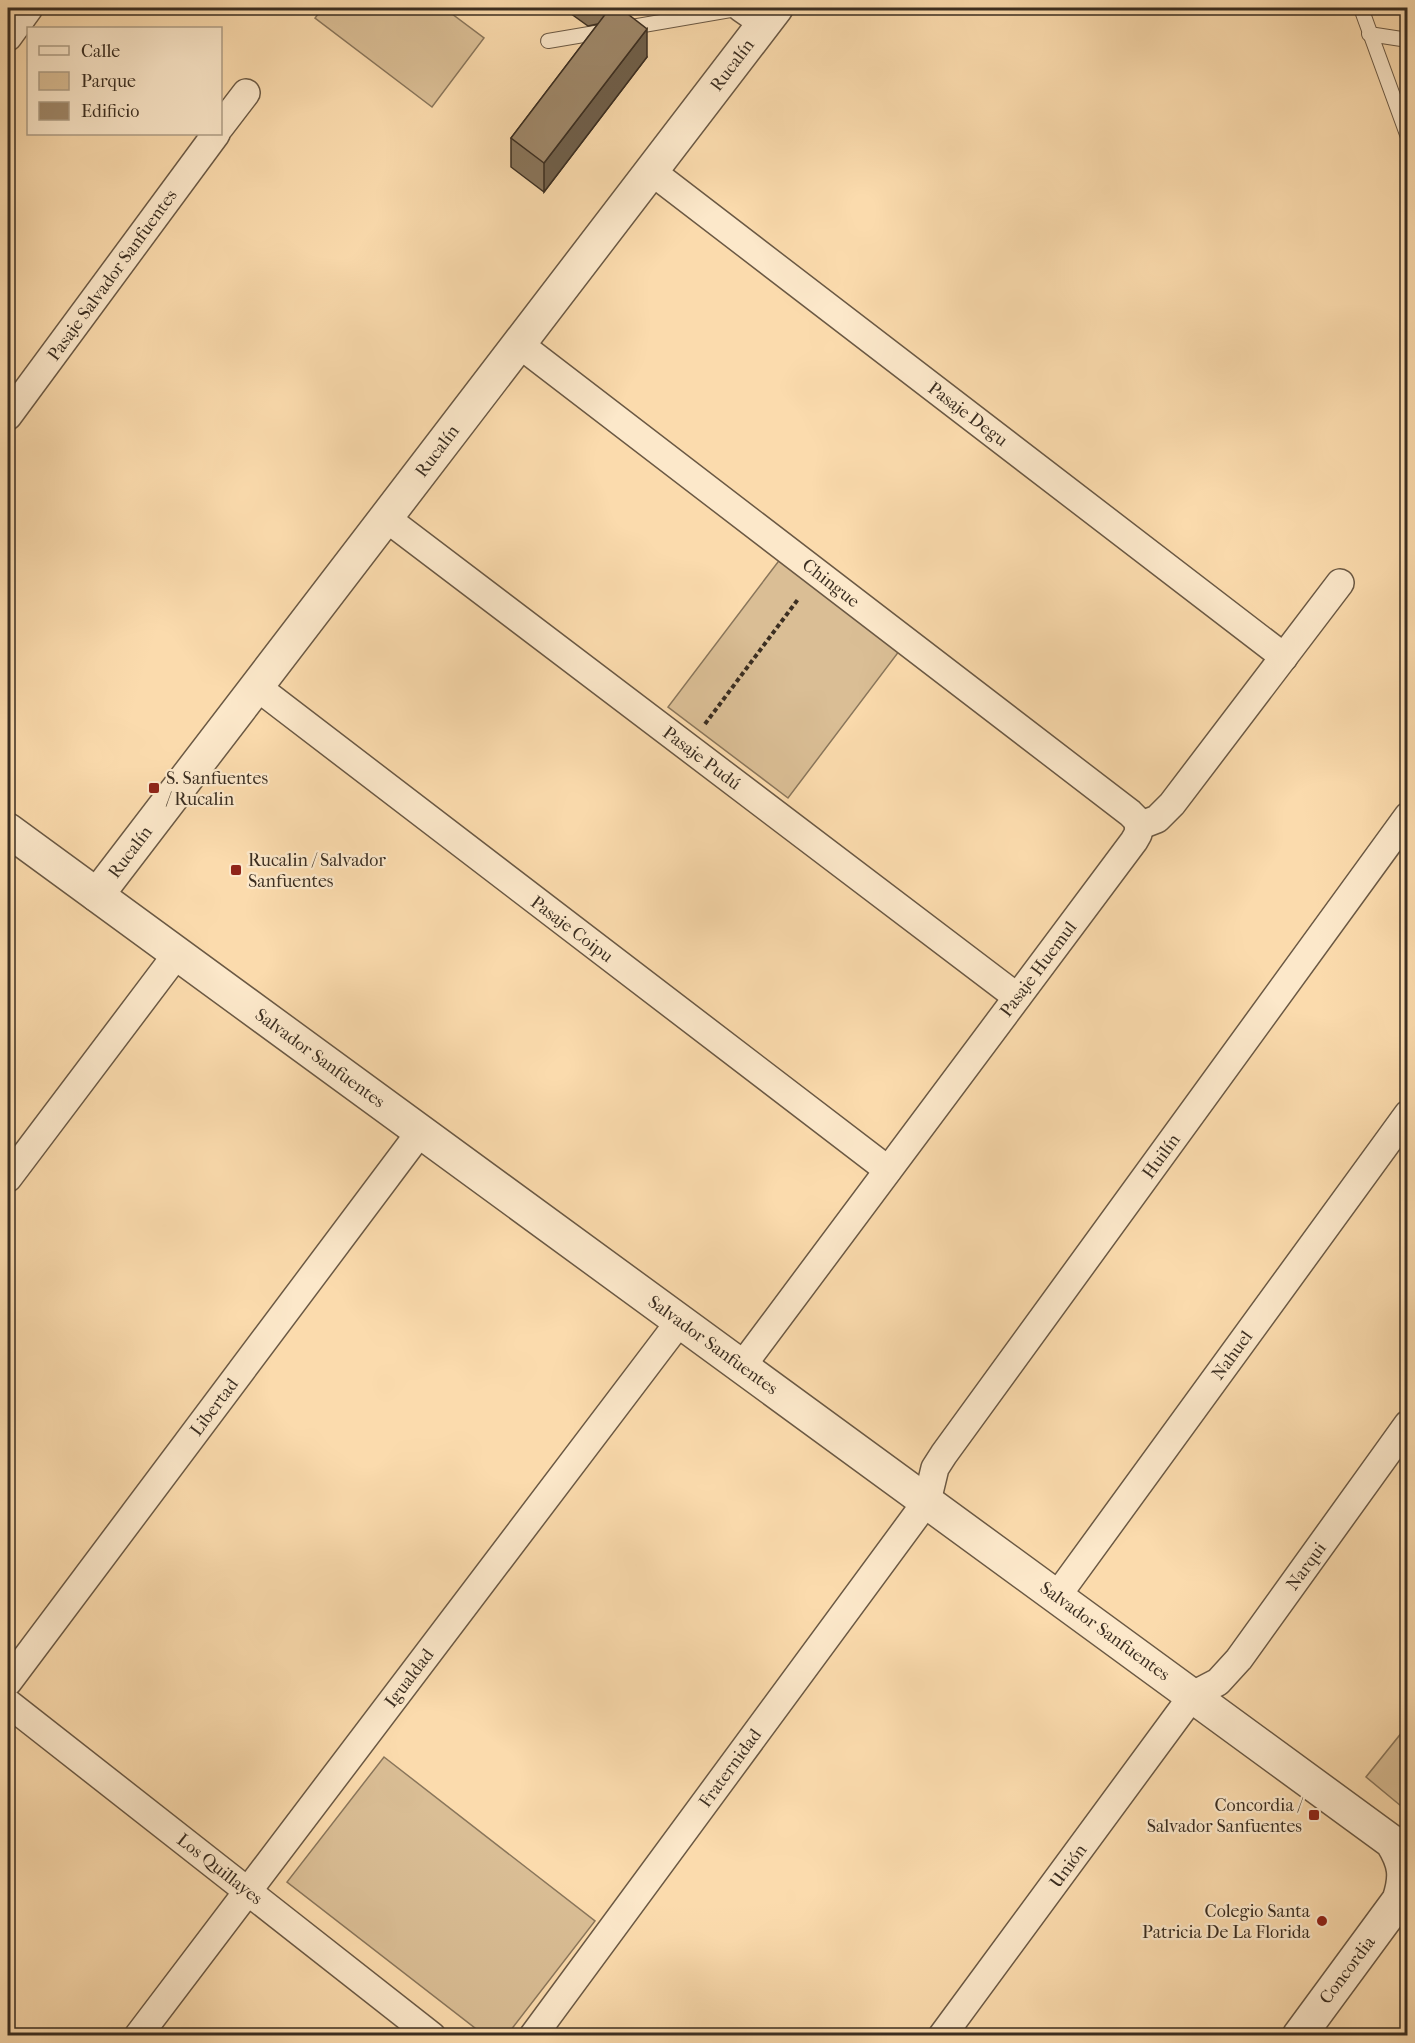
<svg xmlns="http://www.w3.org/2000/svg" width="1415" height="2043" font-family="'IM FELL French Canon',serif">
<rect width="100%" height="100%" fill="#fbdbad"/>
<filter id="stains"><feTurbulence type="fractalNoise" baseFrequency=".00333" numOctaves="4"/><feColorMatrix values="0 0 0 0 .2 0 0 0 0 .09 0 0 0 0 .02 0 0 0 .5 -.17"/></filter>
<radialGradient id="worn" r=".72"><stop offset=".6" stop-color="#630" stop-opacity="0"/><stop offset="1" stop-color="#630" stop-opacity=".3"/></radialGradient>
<g fill="#dabe95" stroke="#8a765b" stroke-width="1.5">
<path d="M323 8H444L484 38 432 107 315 18Z"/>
<path d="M781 558 900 650 788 798 668 707Z"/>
<path d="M1407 1726V1811L1366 1777Z"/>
<path d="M384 1757 595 1921 507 2035H484L287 1882Z"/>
</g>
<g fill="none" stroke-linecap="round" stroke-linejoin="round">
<defs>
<g id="service">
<path d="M1361 8 1408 137"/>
<path d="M626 28 742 8"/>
<path d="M1369 34 1408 40"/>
<path d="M548 41 607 31"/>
</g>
<g id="minor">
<path d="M741 8 764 24"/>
<path d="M8 37 29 8"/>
<path d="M220 127 246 93"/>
<path d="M651 171 1284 657"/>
<path d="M519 344 1130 813 1136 819 1139 826"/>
<path d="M8 416 216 134"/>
<path d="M386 518 1017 997"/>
<path d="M257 687 888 1170"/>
<path d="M1139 826 1157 819 1172 804 1340 583"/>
<path d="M8 1178 177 954"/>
<path d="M742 1366 1134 841 1138 834 1139 826"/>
<path d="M1057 1596 1408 1114"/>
<path d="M8 1682 421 1131"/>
<path d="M8 1703 432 2036"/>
<path d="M138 2036 680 1321"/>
<path d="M533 2036 927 1501 935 1468 944 1454 1408 816"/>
<path d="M942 2036 1193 1695 1218 1682 1239 1659 1408 1424"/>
</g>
<g id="tertiary">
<path d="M8 830 1392 1842C1405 1863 1407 1876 1399 1900L1299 2036"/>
<path d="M97 895 776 8"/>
</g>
</defs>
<use href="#service" stroke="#6b5944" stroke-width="16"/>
<use href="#minor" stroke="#6b5944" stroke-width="30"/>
<use href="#tertiary" stroke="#6b5944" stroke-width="36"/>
<path stroke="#3b2e21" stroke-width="4" stroke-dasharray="4.5 3" stroke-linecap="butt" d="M705 724 799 598"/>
<use href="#service" stroke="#fce8ca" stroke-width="14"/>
<use href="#minor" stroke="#fce8ca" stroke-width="27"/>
<use href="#tertiary" stroke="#fce8ca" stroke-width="33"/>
</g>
<path fill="#89755b" stroke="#3b2e21" stroke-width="1.5" d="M563 8H622L621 9 647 57 544 192 511 167V138L598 24 588 26Z"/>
<path fill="#6f5f4a" stroke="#3b2e21" stroke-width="1.5" d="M647 29V57L544 192V163Z"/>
<path fill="#9f886a" stroke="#3b2e21" stroke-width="1.5" d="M610 8H620L647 29 544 163 511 138Z"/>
<g fill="#8f2418" stroke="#fce8ca" stroke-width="2">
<rect x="148" y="782" width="12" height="12" rx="3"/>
<rect x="230" y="864" width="12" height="12" rx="3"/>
<rect x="1308" y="1809" width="12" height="12" rx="3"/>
<circle cx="1322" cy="1921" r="6"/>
</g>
<g text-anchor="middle" stroke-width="4.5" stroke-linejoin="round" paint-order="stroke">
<g font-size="18" fill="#3b2e21" stroke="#fce8ca">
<text transform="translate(732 65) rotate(-53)" y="6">Rucalín</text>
<text transform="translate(112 275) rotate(-54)" y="6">Pasaje Salvador Sanfuentes</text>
<text transform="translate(968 414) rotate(37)" y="6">Pasaje Degu</text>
<text transform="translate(437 451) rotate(-53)" y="6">Rucalín</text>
<text transform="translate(831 583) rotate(38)" y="6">Chingue</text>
<text transform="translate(702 758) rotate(37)" y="6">Pasaje Pudú</text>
<text transform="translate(130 852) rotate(-53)" y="6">Rucalín</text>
<text transform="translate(572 929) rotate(37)" y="6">Pasaje Coipu</text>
<text transform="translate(1038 969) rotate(-53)" y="6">Pasaje Huemul</text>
<text transform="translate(320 1058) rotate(36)" y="6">Salvador Sanfuentes</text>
<text transform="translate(1161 1156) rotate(-54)" y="6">Huilín</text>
<text transform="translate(713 1345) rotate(36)" y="6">Salvador Sanfuentes</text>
<text transform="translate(1232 1355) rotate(-54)" y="6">Nahuel</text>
<text transform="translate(214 1407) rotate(-53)" y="6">Libertad</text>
<text transform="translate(1306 1566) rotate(-54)" y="6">Narqui</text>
<text transform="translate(1105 1631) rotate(36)" y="6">Salvador Sanfuentes</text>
<text transform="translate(409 1678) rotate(-53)" y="6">Igualdad</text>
<text transform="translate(730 1768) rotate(-54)" y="6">Fraternidad</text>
<text transform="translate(1068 1866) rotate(-54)" y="6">Unión</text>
<text transform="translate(220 1869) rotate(38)" y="6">Los Quillayes</text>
<text transform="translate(1347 1970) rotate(-53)" y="6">Concordia</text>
</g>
<g font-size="18" fill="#3b2e21" stroke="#fce8ca" text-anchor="start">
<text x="166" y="784">S. Sanfuentes<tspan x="166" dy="21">/ Rucalin</tspan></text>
<text x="248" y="866">Rucalin / Salvador<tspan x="248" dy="21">Sanfuentes</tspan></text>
<text x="1302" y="1811" text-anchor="end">Concordia /<tspan x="1302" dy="21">Salvador Sanfuentes</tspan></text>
<text x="1310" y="1917" text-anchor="end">Colegio Santa<tspan x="1310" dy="21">Patricia De La Florida</tspan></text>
</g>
</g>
<rect width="1415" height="2043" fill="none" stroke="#fbdbad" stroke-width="30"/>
<rect x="9" y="9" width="1397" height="2025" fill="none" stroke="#3b2e21" stroke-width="3"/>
<rect x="15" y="15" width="1385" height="2013" fill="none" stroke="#3b2e21" stroke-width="1.5"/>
<rect x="27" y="27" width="195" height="108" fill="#fce8ca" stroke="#af9e86" stroke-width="1.5"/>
<rect x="39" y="46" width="30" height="9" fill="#fce8ca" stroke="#af9e86" stroke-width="1.5"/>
<text x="81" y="57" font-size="18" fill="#3b2e21">Calle</text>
<rect x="39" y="72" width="30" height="18" fill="#dabe95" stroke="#af9e86" stroke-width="1.5"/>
<text x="81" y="87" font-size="18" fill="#3b2e21">Parque</text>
<rect x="39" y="102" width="30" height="18" fill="#9f886a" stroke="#af9e86" stroke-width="1.5"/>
<text x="81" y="117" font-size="18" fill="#3b2e21">Edificio</text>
<rect width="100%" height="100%" filter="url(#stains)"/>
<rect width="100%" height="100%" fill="url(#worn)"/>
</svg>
